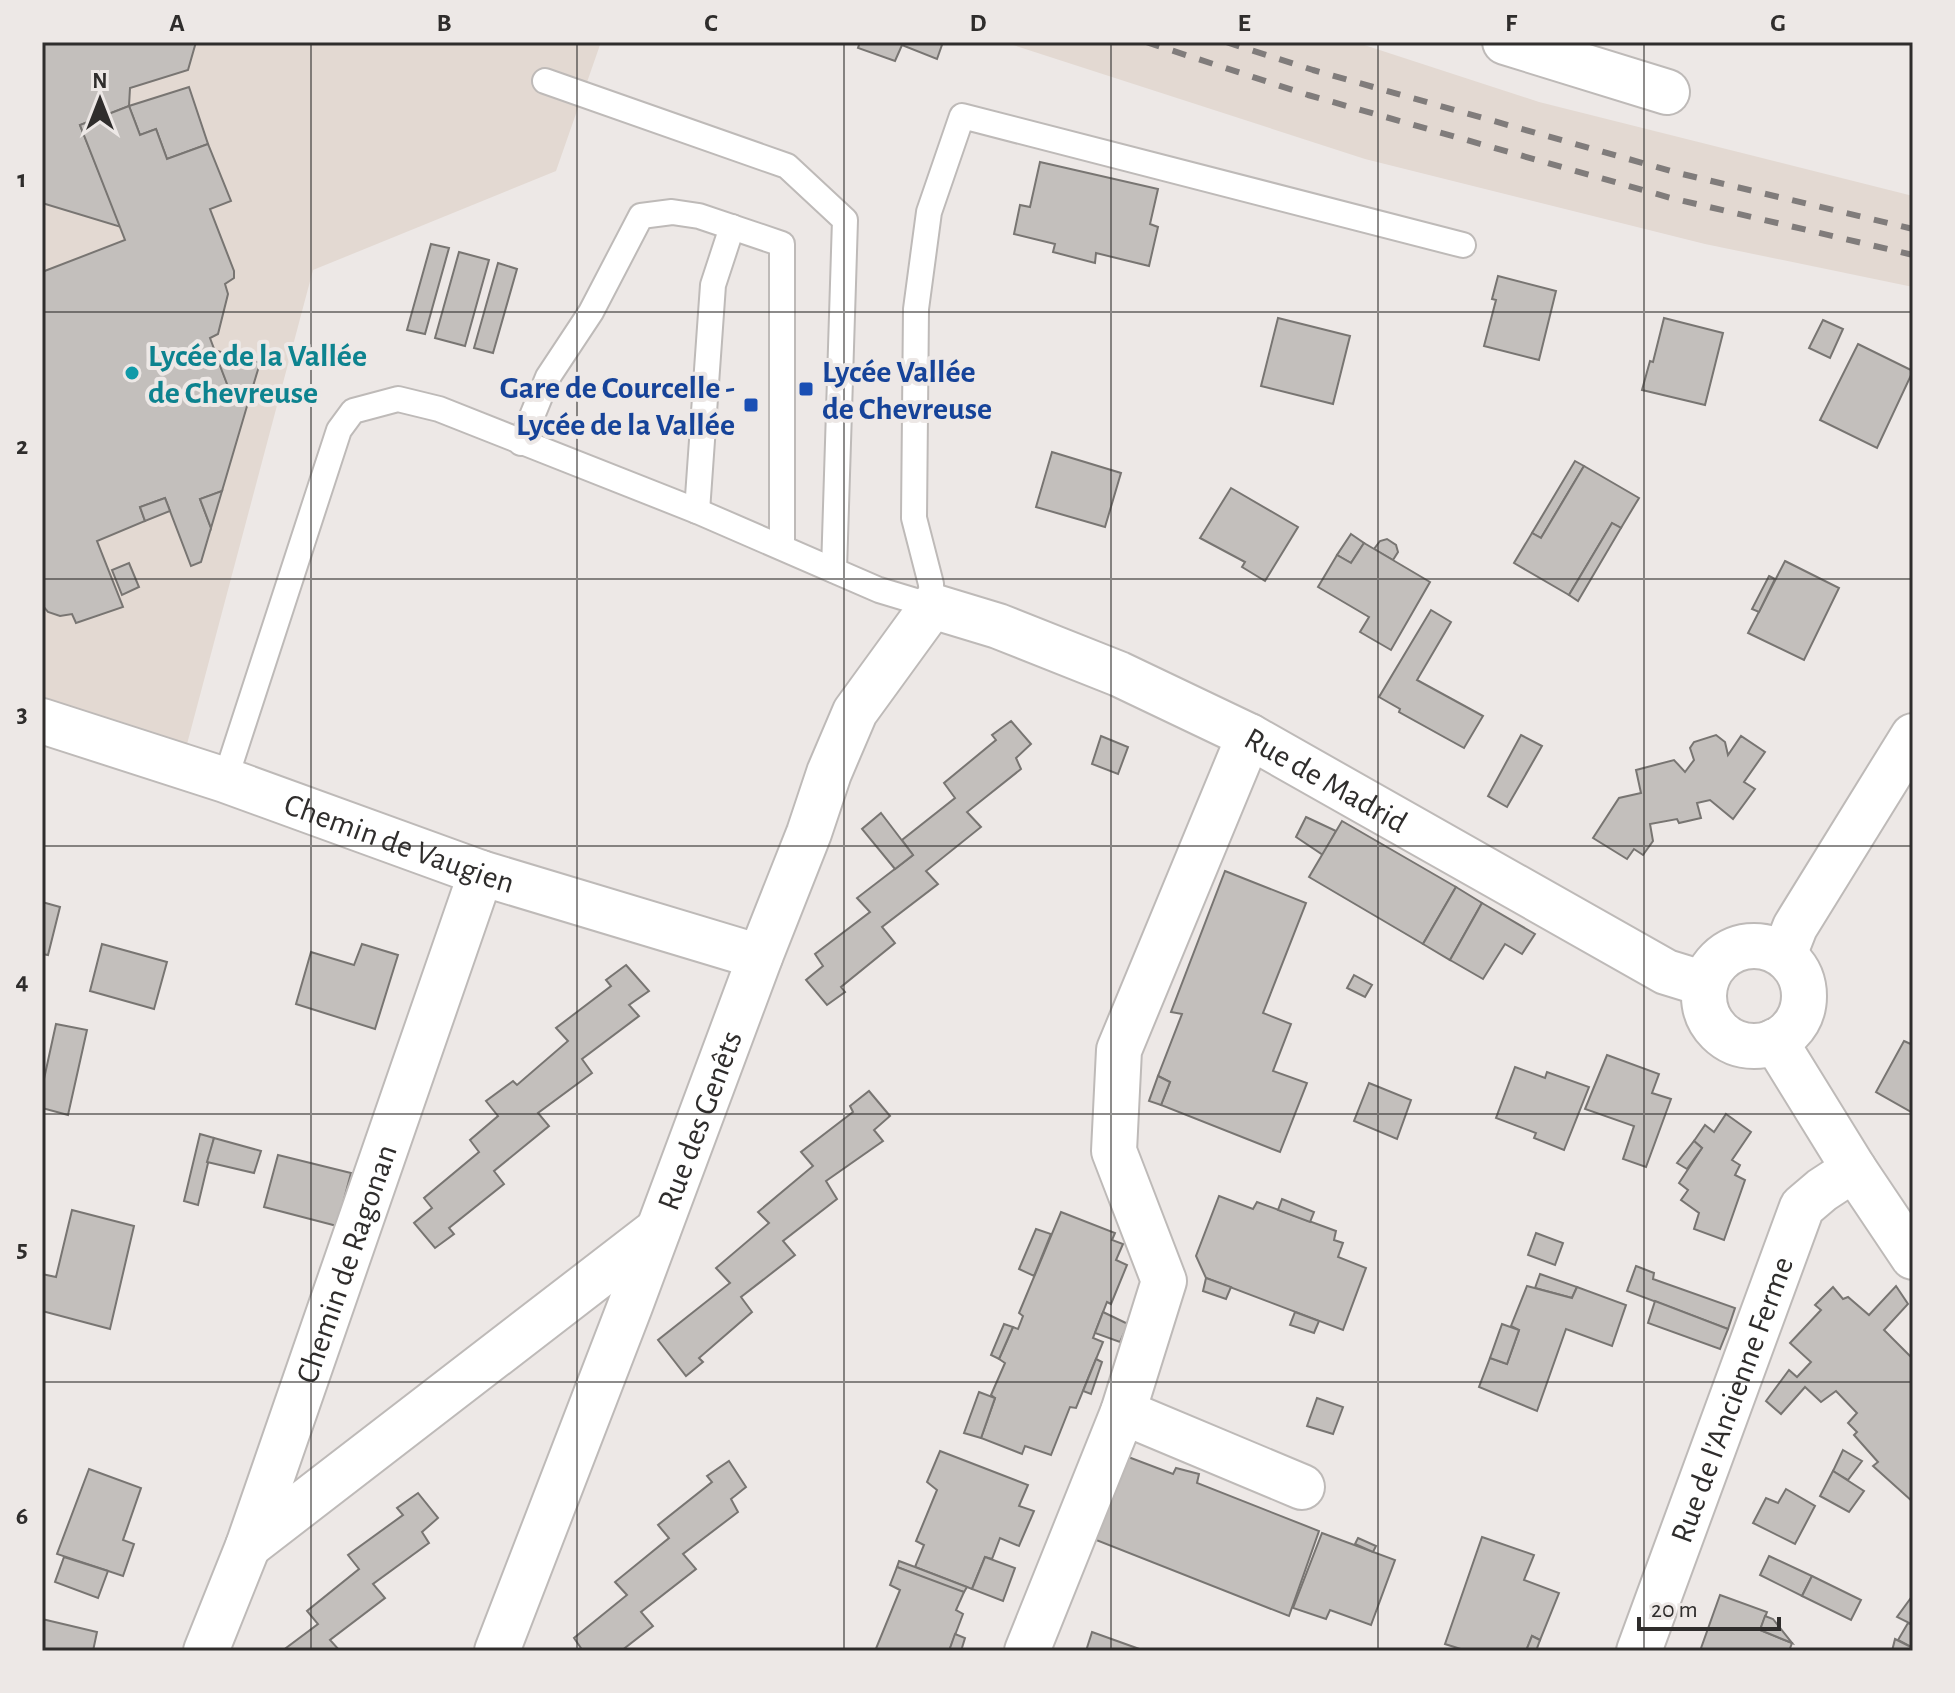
<svg xmlns="http://www.w3.org/2000/svg" width="1955" height="1693" font-family="'Alegreya Sans',sans-serif">
<rect width="100%" height="100%" fill="#ede8e6"/>
<g fill="#e3d9d2">
<path d="M42 42H601L556 171 313 270 178 778 42 733Z"/>
<path d="M1004 42H1355L1539 102 1913 196V287L1705 244 1365 159Z"/>
</g>
<g fill="#c3bfbc" stroke="#787572" stroke-width="2">
<path d="M42 42H196L188 70 130 88 129 106 80 125 121 227 42 203Z"/>
<path d="M860 42H943L937 59 902 45 895 61 858 48Z"/>
<path d="M189 87 208 144 167 159 156 129 140 135 129 106Z"/>
<path d="M129 106 140 135 156 129 167 159 208 144 231 201 210 209 234 271V278L225 284 228 294 218 334 210 338 234 402 250 396 222 491 200 499 211 528 201 562 191 566 165 498 140 507 145 521 97 541 123 607 76 623 72 614 60 616 48 612 42 605V272L125 240 80 125Z"/>
<path d="M1040 162 1158 189 1150 224 1158 227 1149 266 1096 253 1095 263 1053 252 1055 244 1014 234 1020 205 1030 207Z"/>
<path d="M431 244 449 248 425 334 407 330Z"/>
<path d="M459 252 489 260 465 346 435 338Z"/>
<path d="M498 263 517 269 493 353 474 348Z"/>
<path d="M1498 276 1556 291 1539 360 1484 346 1496 300 1492 299Z"/>
<path d="M1278 318 1350 336 1333 404 1261 386Z"/>
<path d="M1664 318 1723 333 1705 405 1642 390 1650 361 1653 362Z"/>
<path d="M1823 320 1843 329 1830 358 1809 348Z"/>
<path d="M1858 344 1913 371 1877 448 1820 420Z"/>
<path d="M214 350 260 363 250 396 234 402Z"/>
<path d="M1052 452 1121 473 1105 527 1036 507Z"/>
<path d="M1575 461 1584 466 1541 538 1532 533Z"/>
<path d="M1584 466 1639 498 1621 528 1612 523 1569 595 1514 563 1532 533 1541 538Z"/>
<path d="M1231 488 1298 527 1265 581 1242 567 1245 562 1200 538Z"/>
<path d="M222 491 211 528 200 499Z"/>
<path d="M165 498 170 511 145 521 140 507Z"/>
<path d="M1612 523 1621 528 1578 601 1569 595Z"/>
<path d="M1351 534 1364 543 1351 563 1337 555Z"/>
<path d="M1387 539 1396 545 1398 552 1393 560 1374 549 1380 541Z"/>
<path d="M1364 543 1430 582 1391 650 1360 632 1369 617 1318 587 1337 555 1351 563Z"/>
<path d="M1785 561 1839 588 1804 660 1748 633Z"/>
<path d="M129 563 139 587 122 595 112 570Z"/>
<path d="M1769 576 1775 579 1759 612 1752 609Z"/>
<path d="M1431 610 1451 622 1417 680 1483 716 1464 748 1399 712 1400 709 1379 697Z"/>
<path d="M1011 721 1031 744 1016 758 1021 769 967 812 981 827 926 871 938 884 882 927 895 943 841 987 845 992 827 1005 806 980 823 966 815 954 870 912 857 898 913 855 902 840 955 798 944 783 996 740 992 735Z"/>
<path d="M1521 735 1542 746 1507 807 1488 796Z"/>
<path d="M1716 735 1725 742 1728 755 1741 736 1765 752 1744 782 1755 789 1733 819 1710 800 1697 803 1701 818 1679 823 1677 819 1650 824 1653 841 1643 855 1634 849 1627 859 1593 838 1619 798 1641 793 1636 770 1674 760 1685 772 1694 760 1690 748 1694 742Z"/>
<path d="M1101 736 1128 747 1118 774 1092 764Z"/>
<path d="M881 813 913 855 895 869 862 829Z"/>
<path d="M1306 817 1336 831 1323 855 1296 837Z"/>
<path d="M1342 821 1456 887 1423 944 1309 877Z"/>
<path d="M1225 871 1306 903 1263 1013 1291 1024 1273 1071 1307 1083 1280 1152 1161 1105 1170 1082 1158 1076 1182 1014 1171 1012Z"/>
<path d="M1456 887 1482 903 1450 960 1423 944Z"/>
<path d="M42 902 60 907 48 955 42 954Z"/>
<path d="M1482 903 1535 934 1522 954 1505 944 1483 979 1450 960Z"/>
<path d="M102 944 167 962 154 1009 90 991Z"/>
<path d="M362 944 398 955 375 1029 296 1004 311 952 354 965Z"/>
<path d="M626 965 649 991 629 1005 639 1016 582 1059 592 1073 538 1113 549 1126 494 1171 504 1184 449 1228 454 1234 435 1248 414 1223 432 1208 424 1198 479 1152 470 1140 498 1116 486 1101 513 1081 517 1085 568 1041 556 1028 611 986 606 980Z"/>
<path d="M1354 975 1372 985 1365 997 1347 988Z"/>
<path d="M56 1024 87 1030 68 1115 42 1108V1088Z"/>
<path d="M1904 1041 1913 1045V1113L1876 1092Z"/>
<path d="M1607 1055 1659 1074 1652 1093 1671 1099 1646 1167 1623 1159 1634 1126 1585 1109Z"/>
<path d="M1515 1067 1545 1078 1547 1072 1589 1087 1564 1150 1534 1138 1536 1133 1496 1118Z"/>
<path d="M1158 1076 1170 1082 1161 1105 1149 1101Z"/>
<path d="M1369 1083 1411 1100 1397 1139 1354 1121Z"/>
<path d="M869 1091 890 1116 874 1130 883 1141 826 1181 837 1199 783 1241 795 1255 741 1297 752 1312 699 1358 703 1362 686 1376 658 1340 730 1283 716 1268 769 1223 758 1212 813 1166 801 1152 853 1112 850 1106Z"/>
<path d="M1726 1114 1751 1132 1732 1160 1740 1165 1735 1175 1745 1180 1724 1240 1694 1229 1699 1213 1681 1200 1688 1190 1679 1183 1702 1148 1694 1141 1705 1125 1714 1132Z"/>
<path d="M200 1134 214 1138 198 1205 184 1201Z"/>
<path d="M214 1138 261 1151 254 1173 207 1162Z"/>
<path d="M1694 1141 1702 1148 1687 1169 1677 1163Z"/>
<path d="M278 1155 351 1173 337 1226 264 1207Z"/>
<path d="M1219 1196 1253 1209 1257 1202 1336 1231 1334 1240 1343 1243 1338 1257 1366 1268 1343 1330 1206 1278 1196 1256Z"/>
<path d="M1282 1199 1314 1212 1310 1222 1278 1210Z"/>
<path d="M72 1210 134 1226 110 1329 42 1311V1274L56 1277Z"/>
<path d="M1061 1212 1115 1233 1112 1240 1123 1244 1116 1260 1127 1265 1111 1304 1107 1302 1093 1338 1103 1342 1076 1408 1070 1407 1051 1455 1025 1446 1022 1454 981 1438 995 1398 991 1395 1005 1363 999 1359 1013 1327 1018 1329 1023 1316 1019 1313Z"/>
<path d="M1036 1229 1051 1234 1034 1276 1019 1269Z"/>
<path d="M1536 1233 1563 1243 1555 1265 1528 1255Z"/>
<path d="M1636 1266 1654 1273 1653 1279 1735 1308 1728 1329 1627 1291Z"/>
<path d="M1540 1274 1577 1287 1572 1298 1535 1288Z"/>
<path d="M1206 1278 1231 1287 1226 1299 1203 1291Z"/>
<path d="M1527 1286 1572 1298 1577 1287 1626 1305 1612 1346 1566 1329 1537 1411 1479 1387 1490 1358 1507 1364 1519 1330 1511 1326Z"/>
<path d="M1896 1286 1908 1304 1884 1330 1913 1359V1502L1873 1466 1878 1462 1854 1435 1857 1432 1848 1423 1857 1413 1836 1391 1821 1402 1805 1387 1781 1414 1766 1401 1789 1370 1797 1377 1811 1362 1790 1343 1821 1310 1815 1305 1833 1287 1843 1299 1848 1297 1869 1315Z"/>
<path d="M1655 1301 1728 1329 1720 1349 1648 1323Z"/>
<path d="M1103 1312 1128 1324 1120 1342 1095 1333Z"/>
<path d="M1295 1312 1319 1321 1314 1333 1290 1325Z"/>
<path d="M1004 1324 1013 1327 999 1359 991 1355Z"/>
<path d="M1502 1324 1519 1330 1507 1364 1490 1358Z"/>
<path d="M1096 1359 1102 1362 1091 1394 1083 1391Z"/>
<path d="M979 1392 995 1398 981 1438 964 1433Z"/>
<path d="M1317 1398 1343 1407 1333 1434 1307 1426Z"/>
<path d="M1843 1450 1862 1461 1848 1480 1833 1471Z"/>
<path d="M940 1451 1028 1485 1019 1506 1034 1511 1019 1546 1000 1538 992 1559 985 1557 972 1589 915 1567 924 1545 916 1541 937 1490 927 1482Z"/>
<path d="M1123 1455 1173 1474 1176 1468 1199 1474 1197 1483 1319 1531 1289 1616 1091 1538Z"/>
<path d="M729 1461 746 1487 731 1499 738 1512 683 1554 696 1569 641 1612 653 1626 621 1651H583L574 1638 627 1595 615 1582 669 1538 658 1525 712 1482 707 1476Z"/>
<path d="M89 1469 141 1488 123 1540 134 1544 123 1576 57 1554Z"/>
<path d="M1833 1471 1864 1491 1849 1512 1820 1496Z"/>
<path d="M1786 1489 1815 1506 1795 1544 1753 1523 1766 1498 1778 1503Z"/>
<path d="M418 1493 438 1518 422 1532 429 1543 373 1584 385 1598 330 1640 340 1651H282L318 1624 307 1611 359 1569 348 1555 403 1515 397 1508Z"/>
<path d="M1322 1533 1395 1560 1371 1625 1330 1610 1326 1619 1293 1608Z"/>
<path d="M1482 1537 1534 1555 1524 1580 1559 1593 1540 1640 1532 1636 1526 1651H1467L1445 1644Z"/>
<path d="M1358 1538 1376 1546 1373 1552 1355 1544Z"/>
<path d="M1769 1556 1812 1576 1802 1596 1760 1575Z"/>
<path d="M64 1557 108 1571 98 1598 55 1582Z"/>
<path d="M985 1557 1015 1568 1003 1601 972 1589Z"/>
<path d="M899 1561 915 1567 967 1587 964 1592 947 1587 897 1567Z"/>
<path d="M897 1567 964 1592 956 1610 963 1614 949 1651H875L900 1590 890 1585Z"/>
<path d="M1812 1576 1861 1600 1851 1620 1802 1596Z"/>
<path d="M1720 1595 1767 1612 1760 1630 1792 1643 1789 1651H1700Z"/>
<path d="M1913 1595V1625L1897 1617Z"/>
<path d="M1765 1616 1773 1619 1792 1643 1760 1630Z"/>
<path d="M42 1619 97 1632 93 1651H42Z"/>
<path d="M1908 1623 1913 1625V1648L1898 1640Z"/>
<path d="M1092 1632 1145 1651H1086Z"/>
<path d="M955 1634 965 1638 961 1651H949Z"/>
<path d="M1532 1636 1540 1640 1536 1651H1526Z"/>
<path d="M1895 1639 1913 1648V1651H1892Z"/>
</g>
<g fill="none" stroke-linecap="round" stroke-linejoin="round">
<defs>
<g id="service">
<path d="M545 81 787 166 845 220 834 570"/>
<path d="M521 443 548 377 591 312 641 216 672 212 699 216 782 244V547"/>
<path d="M697 511 713 285 732 227"/>
<path d="M225 780 339 430 353 411 398 399 439 409 697 511 879 590 932 606 931 584 914 518 916 309 929 212 962 116 1463 245"/>
</g>
<g id="minor">
<path d="M1505 42 1667 92"/>
<path id="s1" d="M42 721 225 780 481 873 760 957"/>
<path d="M1249 736 1119 1050 1114 1151 1164 1281 1123 1412 1302 1487"/>
<path d="M248 1546 658 1230"/>
<path id="s2" d="M206 1651 248 1546 481 873"/>
<path id="s3" d="M497 1651 630 1306 760 957 809 833 829 773 855 712 932 606 998 626 1119 674 1249 736 1666 972 1705 984"/>
<path d="M1027 1651 1123 1412"/>
<path id="s4" d="M1639 1651 1802 1207 1822 1190 1854 1169"/>
</g>
<g id="tertiary">
<circle cx="1754" cy="996" r="50"/>
<path d="M1784 955 1795 927 1913 736"/>
<path d="M1775 1041 1854 1169 1913 1257"/>
</g>
</defs>
<use href="#service" stroke="#bebab8" stroke-width="28"/>
<use href="#minor" stroke="#bebab8" stroke-width="48"/>
<use href="#tertiary" stroke="#bebab8" stroke-width="48"/>
<use href="#service" stroke="#fff" stroke-width="24"/>
<use href="#minor" stroke="#fff" stroke-width="44"/>
<use href="#tertiary" stroke="#fff" stroke-width="44"/>
<g stroke="#807c7b" stroke-width="6" stroke-dasharray="14 14" stroke-linecap="butt">
<path d="M1146 42 1308 95 1671 198 1913 255"/>
<path d="M1226 42 1313 70 1678 173 1913 229"/>
</g>
</g>
<path fill="none" stroke="#2f2d2c" stroke-width="2" stroke-opacity="0.55" d="M311 42V1651M577 42V1651M844 42V1651M1111 42V1651M1378 42V1651M1644 42V1651M42 312H1913M42 579H1913M42 846H1913M42 1114H1913M42 1382H1913"/>
<circle fill="#0f9aa8" stroke="#ede8e6" stroke-width="3" cx="132" cy="373" r="8"/>
<g fill="#1a4fb4" stroke="#ede8e6" stroke-width="3">
<rect x="798" y="381" width="16" height="16" rx="4"/>
<rect x="743" y="397" width="16" height="16" rx="4"/>
</g>
<g text-anchor="middle" stroke-width="8" stroke-linejoin="round" paint-order="stroke">
<g font-size="32" font-weight="bold" fill="#0d838f" stroke="#ede8e6" text-anchor="start">
<text x="148" y="366">Lycée de la Vallée<tspan x="148" dy="37">de Chevreuse</tspan></text>
</g>
<g font-size="32" font-weight="bold" fill="#164399" stroke="#ede8e6" text-anchor="start">
<text x="822" y="382">Lycée Vallée<tspan x="822" dy="37">de Chevreuse</tspan></text>
<text x="735" y="398" text-anchor="end">Gare de Courcelle -<tspan x="735" dy="37">Lycée de la Vallée</tspan></text>
</g>
<g font-size="32" fill="#2f2d2c" stroke="#ede8e6">
<text dy="11" stroke="none"><textPath href="#s3" startOffset="1568">Rue de Madrid</textPath></text>
<text dy="11" stroke="none"><textPath href="#s1" startOffset="378">Chemin de Vaugien</textPath></text>
<text dy="11" stroke="none"><textPath href="#s3" startOffset="568">Rue des Genêts</textPath></text>
<text dy="11" stroke="none"><textPath href="#s2" startOffset="412">Chemin de Ragonan</textPath></text>
<text dy="11" stroke="none"><textPath href="#s4" startOffset="268">Rue de l'Ancienne Ferme</textPath></text>
</g>
</g>
<rect width="1955" height="1693" fill="none" stroke="#ede8e6" stroke-width="88"/>
<g transform="translate(100 100)" stroke="#ede8e6" stroke-width="6" paint-order="stroke">
<path d="M0-6L14 30L0 20L-14 30Z" fill="#2f2d2c"/>
<text y="-12" font-size="22" font-weight="bold" text-anchor="middle" fill="#2f2d2c">N</text>
</g>
<path d="M1639 1617v12h140v-12" fill="none" stroke="#2f2d2c" stroke-width="4"/>
<text x="1651" y="1617" font-size="24" fill="#2f2d2c" stroke="#ede8e6" stroke-width="6" paint-order="stroke">20 m</text>
<rect x="44" y="44" width="1867" height="1605" fill="none" stroke="#2f2d2c" stroke-width="3"/>
<g font-size="26" text-anchor="middle" font-weight="bold" fill="#2f2d2c">
<text x="177" y="31">A</text>
<text x="444" y="31">B</text>
<text x="711" y="31">C</text>
<text x="978" y="31">D</text>
<text x="1244" y="31">E</text>
<text x="1511" y="31">F</text>
<text x="1778" y="31">G</text>
<text x="22" y="187">1</text>
<text x="22" y="454">2</text>
<text x="22" y="722">3</text>
<text x="22" y="989">4</text>
<text x="22" y="1257">5</text>
<text x="22" y="1524">6</text>
</g>
</svg>
